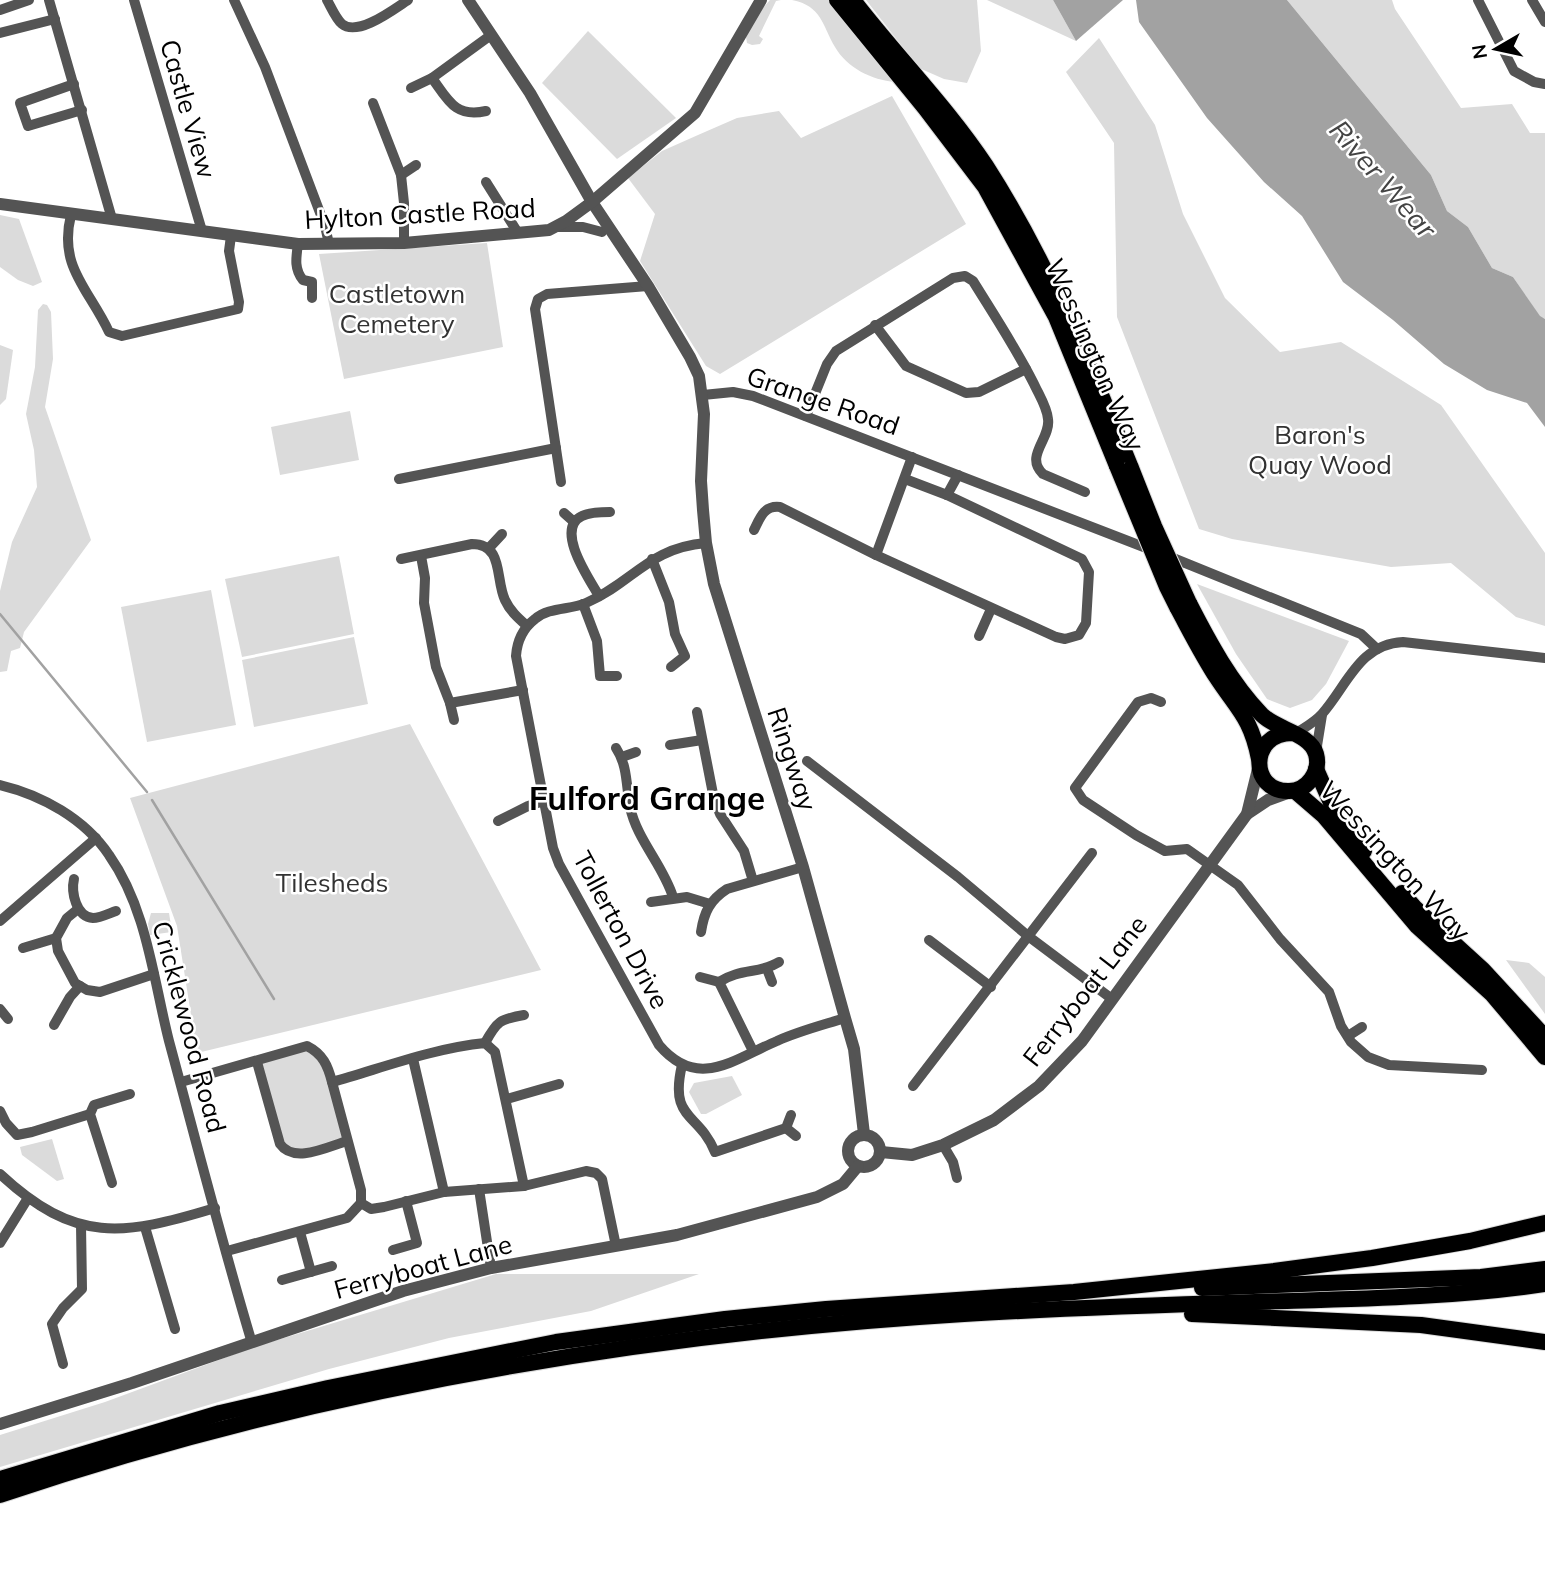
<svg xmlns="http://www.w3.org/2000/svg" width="1545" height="1590" font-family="Mulish,sans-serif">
<rect width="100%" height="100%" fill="#fff"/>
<g fill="#dbdbdb">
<path d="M770 0H781L776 1 759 36 763 39 760 44 752 45 747 43 746 37 755 17Z"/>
<path d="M792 0H829L895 82C872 80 847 68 835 47 822 25 822 6 792 0Z"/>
<path d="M866 0H977L981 51 967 83 944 79 919 68Z"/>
<path d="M987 0H1053L1076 41Z"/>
<path d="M1287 0H1392L1395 9 1461 108 1512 104 1530 133H1545V319L1540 317 1513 277 1492 268 1468 227 1447 211 1431 175Z"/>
<path d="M588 31 676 118 617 159 542 83Z"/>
<path d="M1099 38 1155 125 1183 214 1225 298 1280 352 1341 342 1441 405 1545 553V626L1516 617 1451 563 1391 567 1232 539 1199 529 1117 317 1114 143 1066 72Z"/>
<path d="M892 96 966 224 720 374 706 366 640 261 655 214 628 178 662 151 698 135 737 118 779 111 801 138Z"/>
<path d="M0 215 19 219 42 282 33 286 18 280 0 267Z"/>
<path d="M487 243 503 347 344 379 319 254Z"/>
<path d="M43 304 47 305 51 312 53 359 45 407 91 540 24 632 20 648 11 651 7 671 0 672V591L12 542 37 487 34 450 26 414 35 367 38 310Z"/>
<path d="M0 345 13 350 6 399 0 405Z"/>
<path d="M350 411 359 460 280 475 271 427Z"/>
<path d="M339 556 354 634 242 657 225 579Z"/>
<path d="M1197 584 1349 641 1326 684 1312 700 1290 708 1267 699 1236 654Z"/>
<path d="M211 590 236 725 147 742 121 607Z"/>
<path d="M354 637 368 704 254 727 242 660Z"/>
<path d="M410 724 541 970 197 1053 177 926 130 798Z"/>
<path d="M151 913H169L172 932 150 935 148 924Z"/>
<path d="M1506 960 1529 963 1545 977V1014Z"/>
<path d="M298 1048 321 1055 347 1141 300 1154 284 1150 257 1062Z"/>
<path d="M732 1076 742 1095 706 1114H701L689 1092 694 1083Z"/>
<path d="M52 1139 64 1179 57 1181 22 1155 20 1147Z"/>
<path d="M496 1274H699L591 1311 449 1338 329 1369 0 1467V1435L105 1402 254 1347Z"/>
</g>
<g fill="#a2a2a2">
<path d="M1053 0H1123L1076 41Z"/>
<path d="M1136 0H1287L1431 175 1447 211 1468 227 1492 268 1513 277 1540 316 1545 319V427L1527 403 1487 390 1444 364 1393 320 1343 282 1302 216 1264 182 1207 118 1139 22Z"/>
</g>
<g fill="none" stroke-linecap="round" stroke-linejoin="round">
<g stroke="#a2a2a2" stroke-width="2.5">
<path d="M0 614 147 792"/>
<path d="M152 800 274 999"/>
</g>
<defs>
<g id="trunk">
<path d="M837 0 925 108 985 187 1056 317 1117 466"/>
<path d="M853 0C896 56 947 107 986 166 1047 261 1089 364 1131 468"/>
<path d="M1189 603C1209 642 1231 683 1262 715 1277 730 1310 733 1316 754 1321 772 1307 791 1289 791 1249 792 1249 733 1292 733"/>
<path d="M1177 607C1190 631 1202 655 1217 678 1238 710 1251 718 1259 759"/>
<path d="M1316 769 1336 814 1364 851"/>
<path d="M1295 791 1324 816 1417 926 1492 994 1545 1057"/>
<path d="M1402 893 1415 908 1483 970 1545 1037"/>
<path d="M1202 1288 1481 1277 1545 1269"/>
<path d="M1192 1314 1421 1325 1545 1342"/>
<path d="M0 1479 220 1413 328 1388 556 1342 725 1319 826 1309 1074 1292 1274 1271 1372 1258 1470 1241 1545 1223"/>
<path d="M0 1495C310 1390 637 1334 964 1314 1061 1308 1158 1305 1255 1302 1352 1299 1449 1298 1545 1284"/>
</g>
</defs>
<use href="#trunk" stroke="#dbdbdb" stroke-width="18"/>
<g stroke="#545454" stroke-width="10">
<path d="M49 0 112 219"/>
<path d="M134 0 202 231"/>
<path d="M234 0 265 67 325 226 329 244"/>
<path d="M327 0C331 7 336 19 342 24 358 37 394 9 408 0"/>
<path d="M1478 0 1514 71 1534 82 1545 84"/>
<path d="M1532 0 1545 22"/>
<path d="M0 10 29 0"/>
<path d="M0 33 55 19"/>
<path d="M432 78C448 100 455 118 486 111"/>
<path d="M74 84 20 103 28 126 82 110"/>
<path d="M411 88 432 78 491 35"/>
<path d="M373 103 401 175 404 203V243"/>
<path d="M401 175 416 165"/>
<path d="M486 182 518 233"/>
<path d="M71 215C58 267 89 289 109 332L122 336 238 309 239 302 229 251 231 236"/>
<path d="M558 227H583L602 232"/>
<path d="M298 244C296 258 294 269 303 280L312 282V298"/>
<path d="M875 325 906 366 966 393 979 392 1026 369"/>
<path d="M703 395 733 392 753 396 1154 551"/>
<path d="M806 416 827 364 836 351 953 278 965 276 973 281C994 315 1016 348 1034 384 1039 395 1047 407 1048 419 1051 439 1024 456 1043 474L1085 492"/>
<path d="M399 479 556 448"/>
<path d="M905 479 947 495 1082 559 1089 572 1086 623 1079 635 1065 639 1056 637 876 555 912 457"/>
<path d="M561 482 535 309 538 299 547 294 648 286"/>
<path d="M947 495 958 475"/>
<path d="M564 513 573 521"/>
<path d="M754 530C760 518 764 505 780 507L876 555"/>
<path d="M706 543C648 548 634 582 586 603 570 610 549 607 535 619 522 629 517 641 516 656L553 848 559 864 659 1045C698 1091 734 1059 777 1041 799 1031 823 1025 845 1018"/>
<path d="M489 548 502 534"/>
<path d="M421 556 425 578 424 603 436 667 450 703 454 720"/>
<path d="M1168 556 1361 634 1377 649"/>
<path d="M401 559 472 544C504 544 495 579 505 600 510 611 518 618 527 626"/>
<path d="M652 559 669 602 675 634 685 656 671 667"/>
<path d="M599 596C590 580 554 529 582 516 590 512 601 512 610 512"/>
<path d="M583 604 597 641 600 676H617"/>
<path d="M979 636 991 609"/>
<path d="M1161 702 1151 698 1138 702 1075 788 1083 800 1136 835 1165 851 1187 849 1238 885 1280 939 1329 992 1341 1026 1351 1042 1368 1057 1389 1065 1482 1070"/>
<path d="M450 703 523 690"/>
<path d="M697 712 714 799 720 814 744 851 753 881"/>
<path d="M1295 734C1304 728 1315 722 1322 714 1347 686 1359 644 1403 642L1545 658"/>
<path d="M670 745 702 740"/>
<path d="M616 748C628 766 626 786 630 807 637 840 663 865 673 897"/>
<path d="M1316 752 1322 715"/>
<path d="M622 757 636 752"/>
<path d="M807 761 958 877 1028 936 1112 999"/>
<path d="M0 785C42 795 85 819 109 855 147 909 153 978 169 1041 196 1141 222 1243 252 1343"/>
<path d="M498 821 528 806 544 801"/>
<path d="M74 879C71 892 76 917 93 918 100 918 110 913 116 911"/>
<path d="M651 902 687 897 710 904"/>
<path d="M78 909 67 918 56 938 58 951 75 983 87 990 100 992 154 974"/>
<path d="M0 921 96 838"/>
<path d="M701 932C704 912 710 900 727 889L803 867"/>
<path d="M929 940 991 987"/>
<path d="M23 948 56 938"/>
<path d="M767 969 772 982"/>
<path d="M700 977 719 982"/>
<path d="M0 1009 8 1019"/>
<path d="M54 1025 70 997 80 986"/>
<path d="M1348 1036 1362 1027"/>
<path d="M485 1043C497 1021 500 1019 524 1015"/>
<path d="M753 1051 719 982C740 968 760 974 779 962"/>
<path d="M413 1059 444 1192"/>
<path d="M257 1062 280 1144C294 1164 327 1147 347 1141"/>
<path d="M682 1065C669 1121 698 1111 715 1152L786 1128 791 1115"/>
<path d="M181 1082 307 1046C323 1054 328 1066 332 1082L361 1190V1203L347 1218 227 1251"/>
<path d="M332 1082C382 1068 434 1048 485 1043L495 1052 524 1186"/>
<path d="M913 1086 1092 853"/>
<path d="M507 1099 559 1084"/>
<path d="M0 1111 6 1123 17 1135 32 1132 90 1114"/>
<path d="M786 1128 796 1136"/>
<path d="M943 1145 953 1162 957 1178"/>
<path d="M0 1174C75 1244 123 1236 215 1208"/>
<path d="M112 1183 90 1114 94 1105 130 1094"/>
<path d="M479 1189 491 1268"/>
<path d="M361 1203 371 1209 384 1207 444 1192 524 1186 586 1171 596 1173 602 1179 616 1246"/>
<path d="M145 1227 175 1329"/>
<path d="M300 1232 311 1272"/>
<path d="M0 1243 28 1198"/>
<path d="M393 1250 417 1243 406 1201"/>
<path d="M282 1280 332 1266"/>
<path d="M63 1364 52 1324 63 1308 82 1289 81 1225"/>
</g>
<g stroke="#545454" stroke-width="12">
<path d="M468 0 530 93 592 202 648 286 690 357 699 376 704 414 701 481 703 510 706 543 714 584 803 867 845 1018 854 1049 864 1134"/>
<path d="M0 204 298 244 404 243 549 230 566 221 592 202 695 113 761 0"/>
<path d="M1247 814 1268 800 1290 792"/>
<circle cx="864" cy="1151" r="16"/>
<path d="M881 1152 912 1155 943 1145 994 1120 1039 1086 1082 1041 1247 814 1259 765"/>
<path d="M0 1424 132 1383 403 1291 491 1268 677 1235 817 1197 843 1184 858 1166"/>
</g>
<use href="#trunk" stroke="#000" stroke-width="16"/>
<defs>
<g id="trunk-bridge">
<path d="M1117 466 1167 587 1177 607"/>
<path d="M1131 468 1154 526 1189 603"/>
</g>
</defs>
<use href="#trunk-bridge" stroke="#dbdbdb" stroke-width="18" stroke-linecap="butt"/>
<use href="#trunk-bridge" stroke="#000" stroke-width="16"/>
</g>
<g text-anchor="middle" stroke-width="5" stroke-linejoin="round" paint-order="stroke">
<g font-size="26" fill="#000" stroke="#fff">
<text transform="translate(188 109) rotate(74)" y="9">Castle View</text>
<text transform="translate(420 214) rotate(-3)" y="9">Hylton Castle Road</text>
<text transform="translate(1095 355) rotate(66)" y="9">Wessington Way</text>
<text transform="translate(823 401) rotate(19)" y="9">Grange Road</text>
<text transform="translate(792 759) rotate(72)" y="9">Ringway</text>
<text transform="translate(1395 861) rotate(47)" y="9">Wessington Way</text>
<text transform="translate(621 930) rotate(62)" y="9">Tollerton Drive</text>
<text transform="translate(1085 991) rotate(-52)" y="9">Ferryboat Lane</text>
<text transform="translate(189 1027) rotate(75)" y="9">Cricklewood Road</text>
<text transform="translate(423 1267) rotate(-15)" y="9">Ferryboat Lane</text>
</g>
<g font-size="26" fill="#323232" stroke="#fff">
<text x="397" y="303">Castletown<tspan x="397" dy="30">Cemetery</tspan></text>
<text x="1320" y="444">Baron's<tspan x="1320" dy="30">Quay Wood</tspan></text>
<text x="332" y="892">Tilesheds</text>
</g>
<g font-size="28" font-style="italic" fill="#434343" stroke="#fff">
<text transform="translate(1383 179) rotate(49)" y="10">River Wear</text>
</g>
<g font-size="33" font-weight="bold" fill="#000" stroke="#fff">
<text x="647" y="810">Fulford Grange</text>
</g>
</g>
<g transform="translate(1496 49) rotate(261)" stroke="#ffffff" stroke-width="5" paint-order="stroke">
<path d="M0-5L12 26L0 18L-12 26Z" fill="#000000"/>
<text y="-10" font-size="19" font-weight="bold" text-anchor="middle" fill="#000000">N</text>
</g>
</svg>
